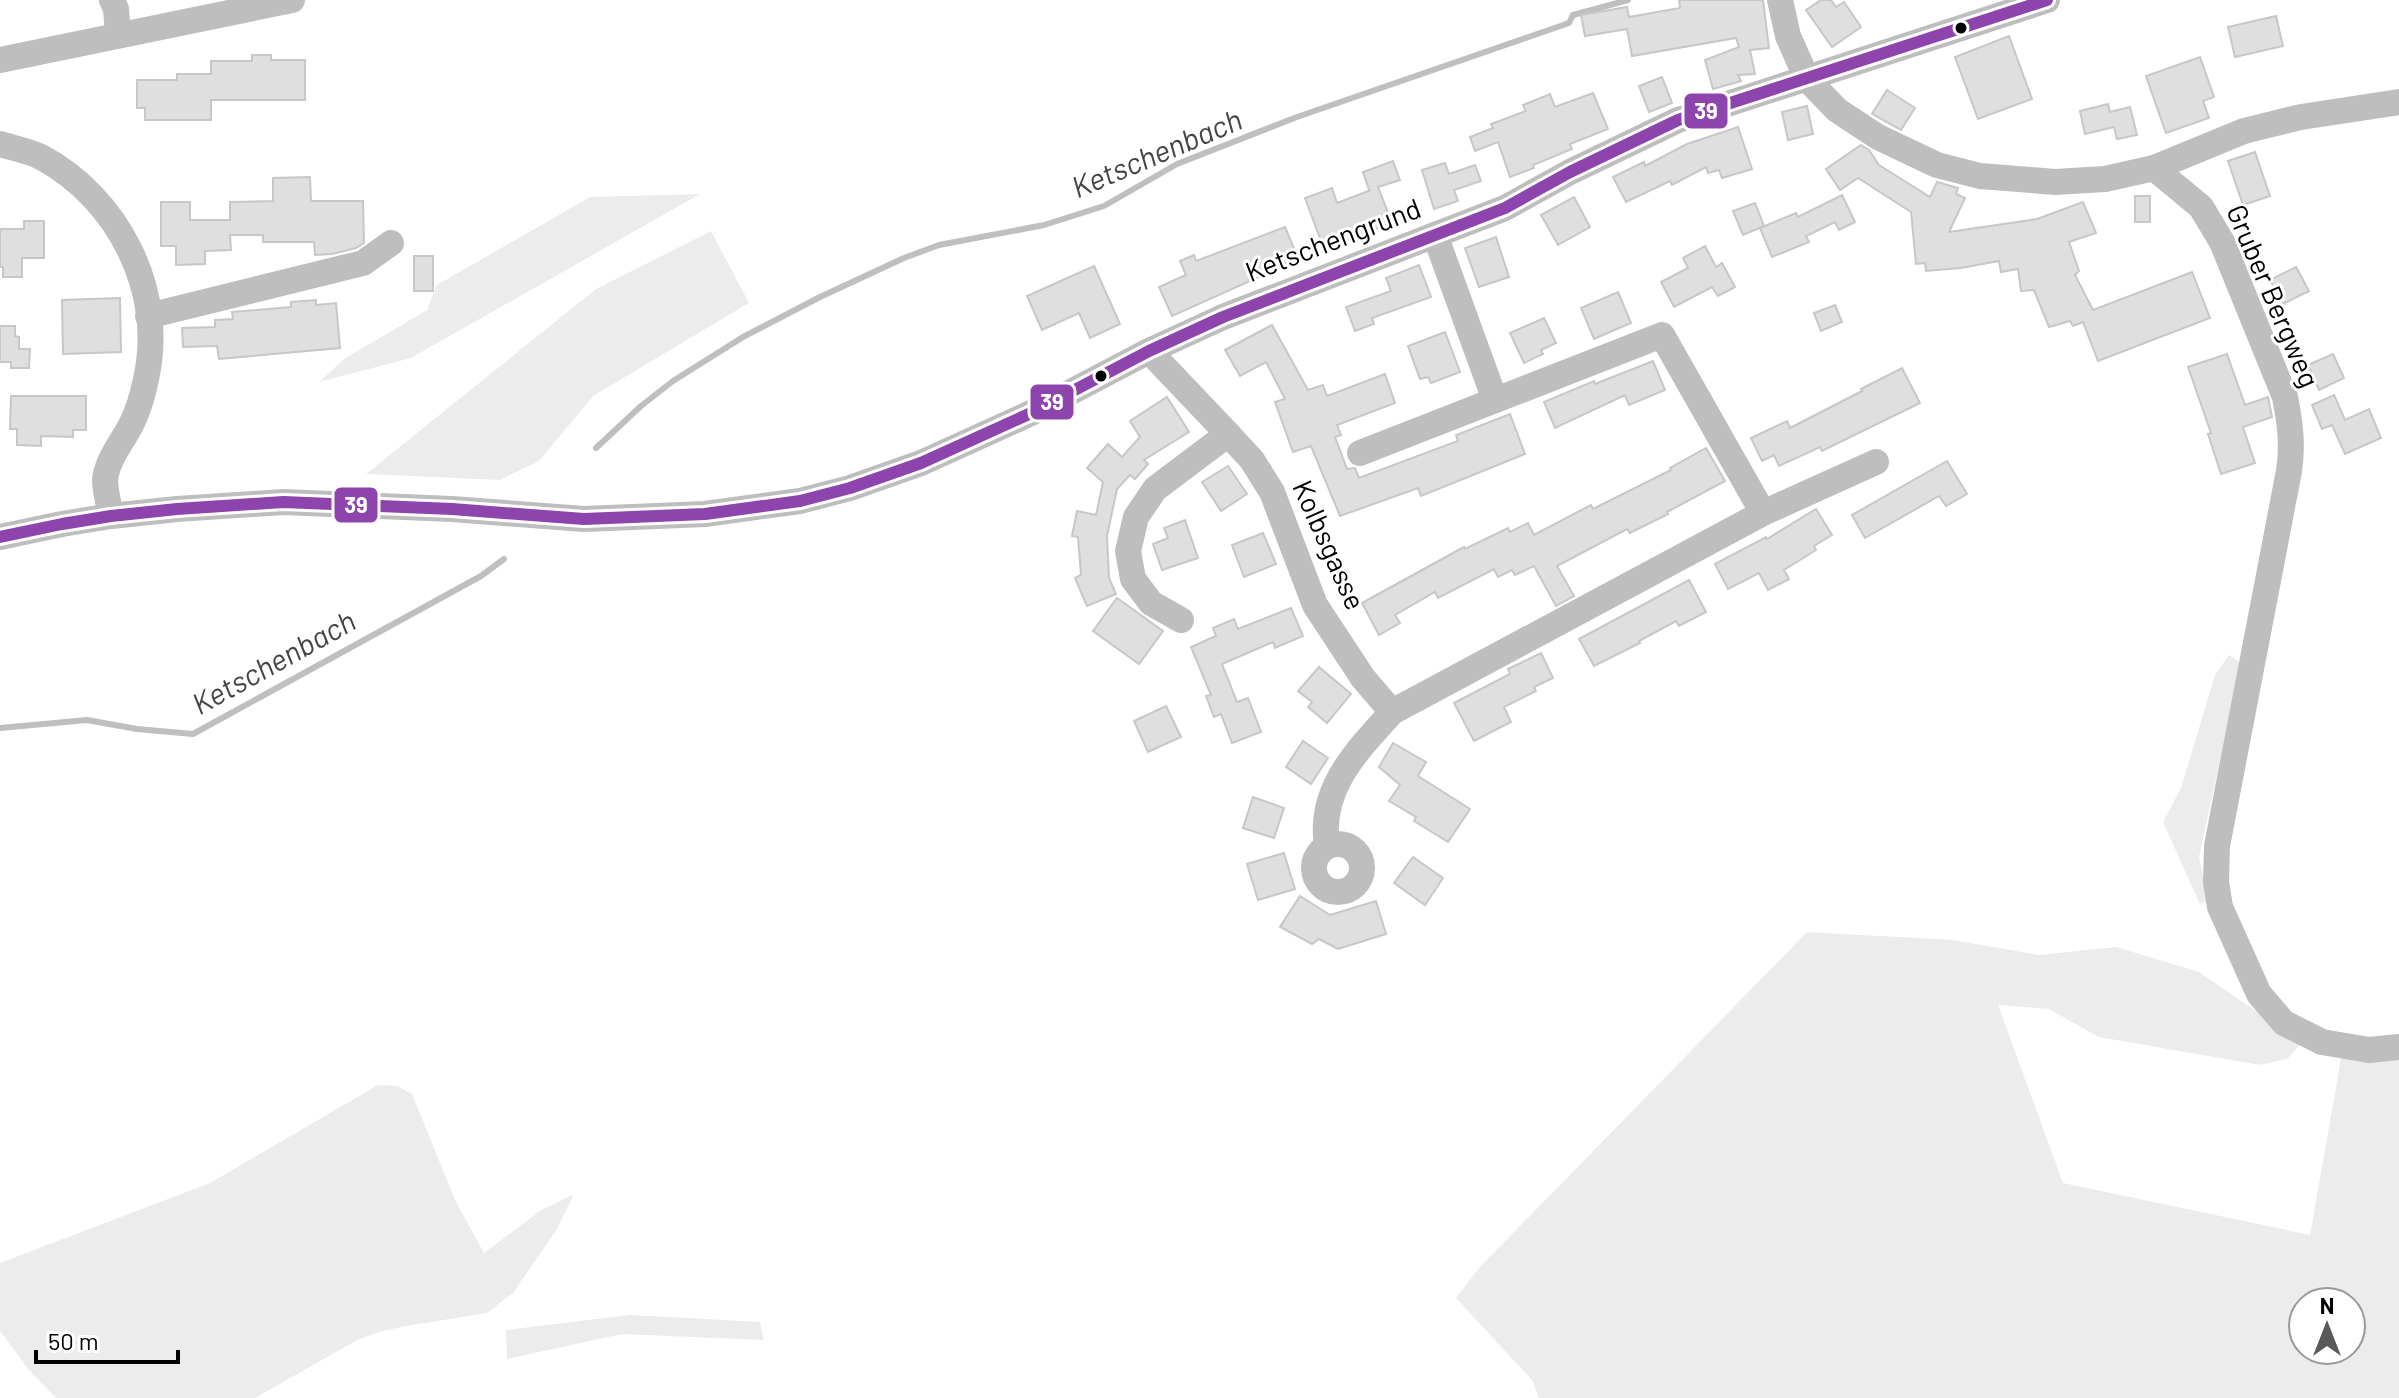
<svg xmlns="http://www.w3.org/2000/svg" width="2399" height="1398" font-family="Barlow,sans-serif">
<rect width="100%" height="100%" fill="#fff"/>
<g fill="#ececec" fill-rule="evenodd">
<path d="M700 194 411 358 319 382 344 359 427 310 437 285 590 197Z"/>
<path d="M711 231 749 303 593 396 539 461 500 480 366 474 596 289Z"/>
<path d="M2229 655 2241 663 2199 857 2208 899 2200 904 2163 822 2181 788 2215 675Z"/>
<path d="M1807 932 1953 940 2039 955 2116 947 2199 972 2253 1009 2300 1045 2287 1059 2260 1065 2099 1037 2049 1009 1998 1005 2063 1183 2310 1235 2342 1053 2399 1046V1398H1539L1532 1380 1456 1298 1479 1268ZM2303 1302H2351V1350H2303Z"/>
<path d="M378 1085 397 1086 412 1094 456 1202 484 1253 540 1211 574 1194 557 1229 513 1293 487 1313 406 1326 382 1331 359 1339 255 1398H56L29 1370 0 1331V1263L210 1183Z"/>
<path d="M630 1315 760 1322 764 1340 622 1334 507 1359 506 1330Z"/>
</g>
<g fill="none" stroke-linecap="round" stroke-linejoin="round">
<g stroke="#bfbfbf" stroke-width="6">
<path d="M596 448 641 406 673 381 743 337 820 297 904 258 939 245 1044 225 1104 206 1177 164 1297 117 1569 23 1573 15 1628 0"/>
<path d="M0 728 87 720 137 729 193 734 481 576 504 559"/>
</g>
</g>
<g fill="#dfdfdf" stroke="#c7c7c7" stroke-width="2">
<path d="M1679 0H1763L1769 48 1750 50 1755 74 1738 75 1741 81 1713 89 1705 60 1739 47 1736 38 1632 56 1627 29 1585 36 1581 15 1627 7 1629 17 1680 8Z"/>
<path d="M1821 0H1831L1836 7 1844 2 1861 27 1832 47 1806 10Z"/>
<path d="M2276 16 2283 46 2235 57 2228 27Z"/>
<path d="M2009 36 2032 99 1978 119 1955 57Z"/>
<path d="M252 55H271V60H305V100H211V120H145V108H137V80H177V74H211V61H252Z"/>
<path d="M2200 57 2214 97 2203 101 2209 118 2166 133 2146 76Z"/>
<path d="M1662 77 1672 103 1649 112 1639 86Z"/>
<path d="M1887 90 1915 108 1901 130 1872 114Z"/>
<path d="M1593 93 1608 129 1570 144 1572 149 1533 165 1534 168 1510 177 1498 142 1475 151 1470 137 1493 128 1491 124 1526 111 1523 105 1550 94 1555 107Z"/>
<path d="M2108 104 2110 112 2130 107 2137 135 2117 139 2114 127 2085 134 2080 111Z"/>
<path d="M1807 106 1813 134 1788 140 1782 112Z"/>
<path d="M1738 127 1752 169 1722 178 1719 170 1708 173 1706 167 1672 185 1670 181 1626 202 1613 177 1644 162 1645 166 1687 144Z"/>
<path d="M1861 145 1869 150 1879 165 1930 197 1937 182 1958 188 1956 194 1965 198 1949 232 2037 219 2083 202 2096 233 2069 242 2079 271 2075 275 2093 310 2192 272 2210 318 2098 361 2083 322 2073 326 2070 321 2049 327 2034 290 2021 291 2018 269 2001 272 1999 261 1961 268 1926 271 1925 263 1916 264 1911 212 1858 178 1840 190 1826 169Z"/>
<path d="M2255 152 2270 196 2243 205 2228 161Z"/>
<path d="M1393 161 1400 180 1378 187 1392 223 1324 249 1305 198 1332 188 1337 203 1371 190H1369L1363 172Z"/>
<path d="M1445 163 1449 174 1475 165 1481 181 1454 190 1458 201 1434 209 1422 170Z"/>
<path d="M310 177 311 201H363L364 243 356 248 332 254 315 255 314 242H263V235H230L231 250 205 251V264L176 265V246H161V202H190V220H230V202L273 201V178Z"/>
<path d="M1842 195 1855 222 1839 230 1835 222 1806 236 1809 242 1772 257 1760 228 1796 213 1798 217Z"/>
<rect x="2135" y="196" width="15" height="26"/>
<path d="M1574 197 1590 227 1558 245 1541 215Z"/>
<path d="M1755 203 1764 226 1743 235 1733 211Z"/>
<path d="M24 221H44V258H22V277H3V267H0V233L1 229H24Z"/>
<path d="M1285 227 1298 258 1258 274 1259 277 1172 316 1159 287 1186 275 1180 261 1194 255 1196 261Z"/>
<path d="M1496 237 1509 277 1479 287 1465 248Z"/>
<path d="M1705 246 1716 267 1722 263 1735 287 1718 296 1712 287 1674 307 1661 282 1688 268 1683 258Z"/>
<rect x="414" y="256" width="19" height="35"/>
<path d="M1419 265 1431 297 1372 318 1374 324 1355 331 1346 307 1391 291 1386 278Z"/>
<path d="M1094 266 1120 324 1090 338 1079 313 1042 330 1027 296Z"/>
<path d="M2296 267 2309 291 2283 304 2270 280Z"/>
<path d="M1618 292 1631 323 1594 339 1581 308Z"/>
<path d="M120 298 121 352 63 354 62 300Z"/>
<path d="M316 300V305L336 303 340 348 219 359 217 346 183 347 182 328 215 327V320L233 319 232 312 291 307V302Z"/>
<path d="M1835 305 1842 322 1821 331 1814 313Z"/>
<path d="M1544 318 1556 343 1541 350 1543 354 1524 363 1510 333Z"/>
<path d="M1272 325 1308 390 1323 385 1327 396 1385 374 1395 403 1337 425 1341 435 1335 437 1347 469 1355 468 1359 478 1458 441 1456 435 1510 414 1525 454 1421 496 1418 488 1340 516 1311 446 1293 452 1275 402 1285 399 1266 362 1240 376 1225 350Z"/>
<path d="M0 326H15V336L19 337V349H30L29 368H11V362H0Z"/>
<path d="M1445 332 1460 372 1431 383 1428 377 1420 379 1408 346Z"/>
<path d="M2227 354 2245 405 2268 397 2272 417 2243 427 2255 463 2221 474 2208 434 2211 433 2188 367Z"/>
<path d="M2333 354 2344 378 2319 390 2308 365Z"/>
<path d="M1653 361 1665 390 1629 405 1625 395 1555 428 1544 402 1594 381 1595 384Z"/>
<path d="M1902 368 1920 403 1822 451 1820 447 1779 466 1774 455 1762 461 1751 438 1787 421 1790 428 1862 391 1861 389Z"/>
<path d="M2334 395 2345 420 2369 409 2381 438 2345 454 2332 425 2322 429 2312 405Z"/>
<path d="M11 396H86V430H73V437L41 436V446L17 445V429H10Z"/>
<path d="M1167 397 1189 432 1144 460 1148 464 1135 479 1130 475 1117 489 1107 536 1109 578 1116 594 1087 606 1075 578 1081 575 1078 537 1072 536 1077 511 1096 515 1103 482 1087 468 1108 444 1122 457 1140 437 1130 421Z"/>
<path d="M1706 448 1725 481 1667 512 1668 514 1630 533 1627 529 1557 566 1574 596 1556 606 1534 566 1515 575 1512 570 1498 577 1494 569 1438 598 1435 592 1395 615 1400 623 1379 635 1362 603 1464 547 1465 549 1508 528 1510 532 1528 523 1534 535 1591 505 1593 509 1671 470 1670 468Z"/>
<path d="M1947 461 1967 494 1946 506 1939 496 1865 538 1852 515Z"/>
<path d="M1228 466 1247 494 1221 511 1202 482Z"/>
<path d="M1816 509 1832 535 1814 546 1816 550 1784 570 1789 579 1768 590 1759 573 1728 589 1715 564 1766 537 1767 539Z"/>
<path d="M1185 520 1198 558 1162 570 1153 544 1168 538 1164 528Z"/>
<path d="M1263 533 1276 564 1244 577 1232 545Z"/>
<path d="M1689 580 1706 612 1679 626 1676 621 1639 641 1640 643 1594 666 1579 639Z"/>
<path d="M1117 598 1163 631 1139 664 1093 631Z"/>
<path d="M1291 608 1303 636 1275 648 1273 642 1222 664 1237 702 1248 698 1261 732 1232 743 1221 714 1214 717 1206 696 1211 695 1191 647 1216 636 1213 628 1234 619 1238 629Z"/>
<path d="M1541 653 1553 678 1534 687 1536 691 1504 707 1511 722 1474 741 1454 703 1510 674 1508 669Z"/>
<path d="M1319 667 1351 694 1327 723 1308 707 1312 702 1298 691Z"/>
<path d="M1166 706 1181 737 1148 752 1134 721Z"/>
<path d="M1303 741 1328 758 1311 784 1286 767Z"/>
<path d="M1393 743 1426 762 1418 776 1470 809 1448 842 1414 821 1416 817 1389 801 1400 785 1379 767Z"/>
<path d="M1253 797 1284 808 1274 838 1243 828Z"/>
<path d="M1284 853 1295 889 1258 900 1247 864Z"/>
<path d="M1413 857 1443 878 1425 905 1394 883Z"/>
<path d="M1300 896 1330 915 1376 901 1386 934 1338 949 1319 939 1312 944 1280 927Z"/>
</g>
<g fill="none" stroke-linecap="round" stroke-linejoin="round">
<g stroke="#bebebe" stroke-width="26">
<path d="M112 0 116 9 118 35"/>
<path d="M1780 0 1788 36 1807 79 1837 110 1878 137 1937 165 1980 176 2055 182 2105 179 2154 168 2244 131 2301 117 2399 102"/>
<path d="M0 60 292 0"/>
<path d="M0 144C13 148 29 151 41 157 118 198 166 291 146 379 143 394 138 411 131 425 122 442 107 460 105 480 105 491 109 505 111 516"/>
<path d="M2154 168 2201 207 2222 242 2285 397C2290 422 2293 445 2289 471L2217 846 2216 882 2220 907 2259 994 2284 1023 2322 1042 2369 1050 2399 1047"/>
<path d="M1435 235 1495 400"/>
<path d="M148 316 363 263 391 243"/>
<path d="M1149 351 1228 434 1155 489 1136 517 1128 551 1133 579 1151 603 1181 620"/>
<path d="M1228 434 1252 460 1272 492 1315 605 1363 678 1392 712C1357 751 1318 789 1327 846"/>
<path d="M1360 453 1662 335 1763 513"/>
<path d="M0 537 62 524 111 516 177 509 283 502 452 509 584 519 705 514 800 501 850 488 921 463 1029 414 1149 351 1223 317 1505 208 1570 172 1678 120 2047 0"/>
<path d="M1392 712 1763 513 1876 462"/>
<circle cx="1338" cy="868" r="24"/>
</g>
<defs>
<path id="bus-1" d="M0 537 62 524 111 516 177 509 283 502 452 509 584 519 705 514 800 501 850 488 921 463 1029 414 1149 351 1223 317 1505 208 1570 172 1678 120 2047 0"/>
</defs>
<use href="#bus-1" stroke="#fff" stroke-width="18"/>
<use href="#bus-1" stroke="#8e44ad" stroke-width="12"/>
</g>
<g fill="#000" stroke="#fff" stroke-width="3">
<circle cx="1961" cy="28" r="7"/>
<circle cx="1101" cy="376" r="7"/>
</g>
<g text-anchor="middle" stroke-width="6" stroke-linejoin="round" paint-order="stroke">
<g font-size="28" fill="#000" stroke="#fff">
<text transform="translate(1333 240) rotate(-21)" y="10">Ketschengrund</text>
<text transform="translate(2273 296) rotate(67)" y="10">Gruber Bergweg</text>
<text transform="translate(1329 545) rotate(66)" y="10">Kolbsgasse</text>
</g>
<g font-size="30" font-style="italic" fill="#444" stroke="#fff">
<text transform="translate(1157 154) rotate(-23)" y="10">Ketschenbach</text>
<text transform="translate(274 663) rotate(-29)" y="10">Ketschenbach</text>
</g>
</g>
<g stroke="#fff" stroke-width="3">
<rect x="1683" y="92" width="46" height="38" rx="8" fill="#8e44ad"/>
<rect x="1029" y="383" width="46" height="38" rx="8" fill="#8e44ad"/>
<rect x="333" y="486" width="46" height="38" rx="8" fill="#8e44ad"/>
</g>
<g font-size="22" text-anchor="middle" font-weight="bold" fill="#fff">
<text x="1706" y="119">39</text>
<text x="1052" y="410">39</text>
<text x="356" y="513">39</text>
</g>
<g transform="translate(2327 1326)"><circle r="38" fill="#ffffff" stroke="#999999" stroke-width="2"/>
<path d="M0-6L14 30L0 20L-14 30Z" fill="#595959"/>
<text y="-12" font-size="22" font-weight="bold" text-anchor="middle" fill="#000000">N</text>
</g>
<path d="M36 1350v12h142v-12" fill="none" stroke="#000000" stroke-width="4"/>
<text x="48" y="1350" font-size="24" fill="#000000" stroke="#ffffff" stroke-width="6" paint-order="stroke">50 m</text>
</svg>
